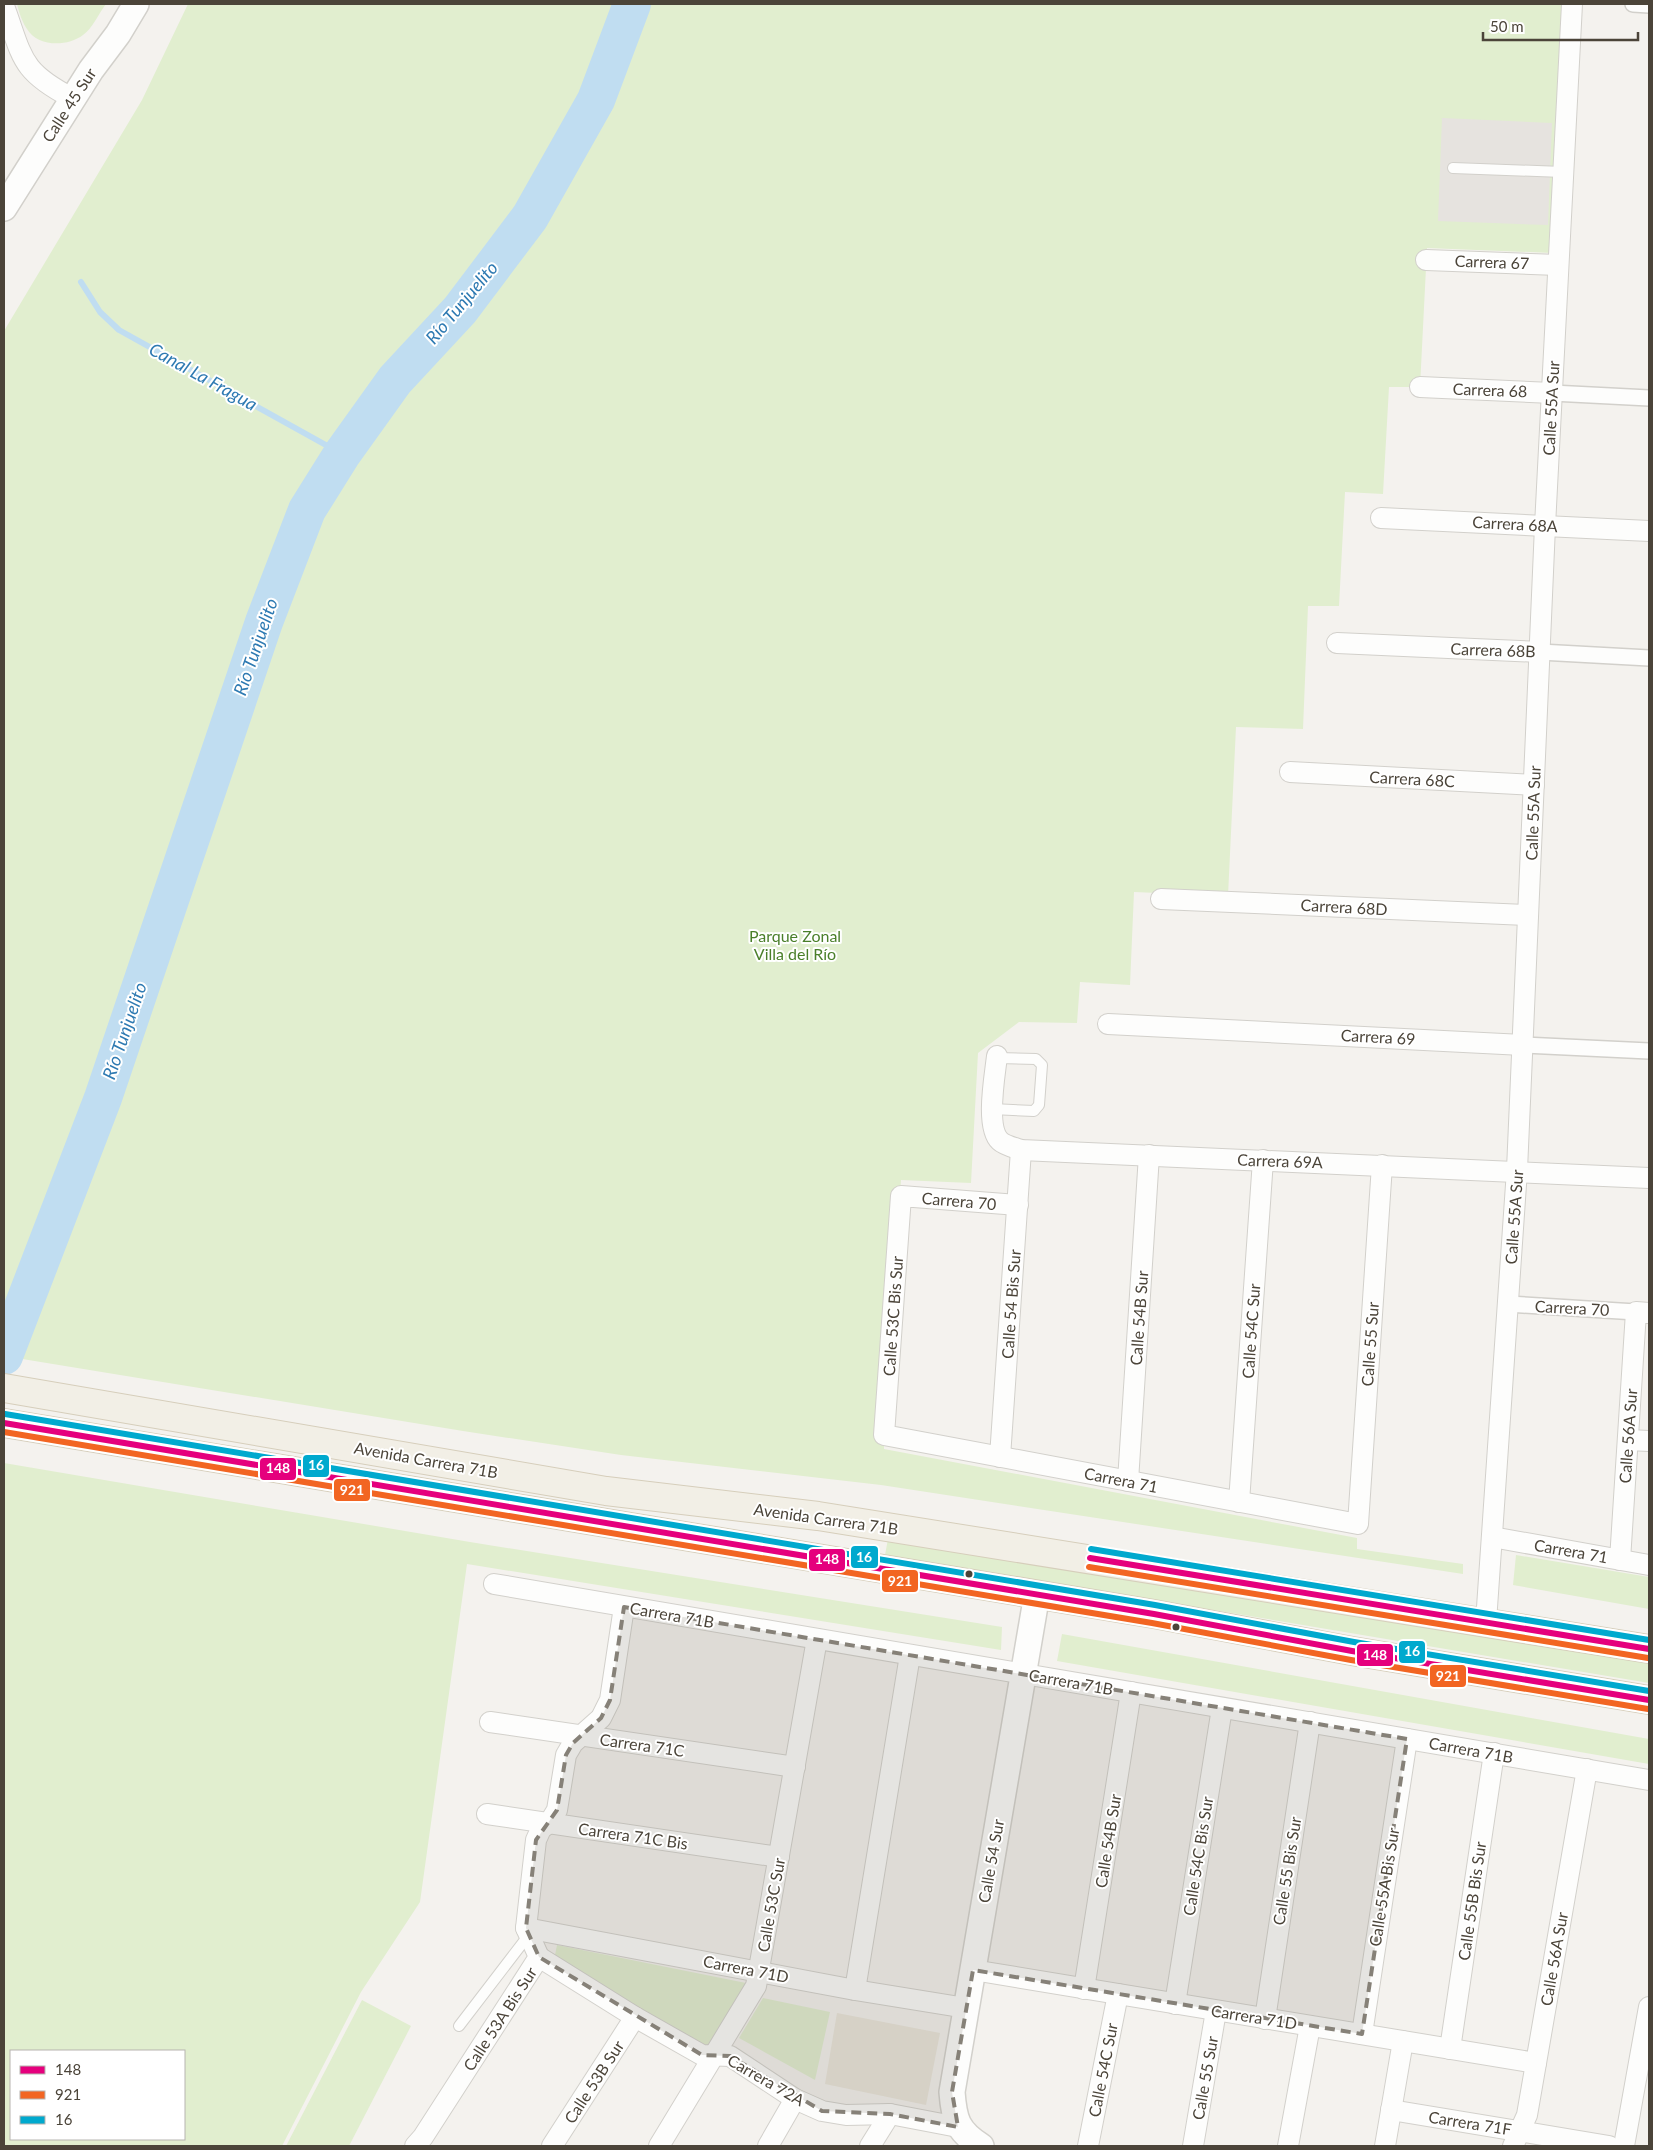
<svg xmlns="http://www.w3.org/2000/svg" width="1653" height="2150" font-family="Lato,sans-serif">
<rect width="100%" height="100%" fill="#f4f2ee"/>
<path fill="#eae5da" d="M837 2013 940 2033 926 2105 825 2084Z"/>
<g fill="#e1eecf" fill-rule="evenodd">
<path d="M17 4H106C99 13 92 29 83 35 67 47 38 47 27 29 22 22 19 12 17 4Z"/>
<path d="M188 4H1564L1553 253 1427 248 1420 387H1389L1383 494 1345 492 1339 606H1308L1303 729 1236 727 1228 896 1134 892 1130 985 1080 982 1077 1023 1019 1022 978 1053 971 1183 901 1180 884 1435V1449L1357 1538V1549L1463 1564V1574L881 1485 621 1455 463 1431 4 1356V331L142 100Z"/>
<path d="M4 1463 470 1542 1002 1627 1001 1650 467 1564 420 1902 361 1992 282 2146H4ZM11 2051H184V2139H11Z"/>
<path d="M888 1539 1104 1570 1389 1621 1649 1662V1683L885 1555Z"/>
<path d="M1516 1555 1649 1577V1609L1513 1585Z"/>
<path d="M1062 1634 1649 1739V1764L1057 1661Z"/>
<path d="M557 1945 746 1983 704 2052 638 2011 555 1955Z"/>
<path d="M763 1998 830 2012 815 2080 739 2038Z"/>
<path d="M362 2000 411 2026 349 2146H286Z"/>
</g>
<path fill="#e6e3df" d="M1442 118 1552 123 1548 225 1438 221Z"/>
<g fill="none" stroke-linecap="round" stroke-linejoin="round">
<path stroke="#c0ddf1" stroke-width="6" d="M81 282 100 312 119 330 342 454"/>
<path stroke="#c0ddf1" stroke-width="38" d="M4 1356 103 1098 264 622 307 510 342 454 395 380 460 310 530 217 596 100 632 4"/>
<defs>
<g id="service">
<path d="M1453 168 1563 172"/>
<path d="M992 1109 1034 1111 1039 1105 1042 1065 1036 1059 997 1058"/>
<path d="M459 2026 528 1936"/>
</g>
<g id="pedestrian">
<path d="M1633 4 1649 5"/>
<path d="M1552 393 1649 398"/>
<path d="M1540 652 1649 658"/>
<path d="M1523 1045 1649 1051"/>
<path d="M1508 1304 1636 1312"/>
</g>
<g id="minor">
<path d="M4 6C23 58 20 71 72 98"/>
<path d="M1426 260 1558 265"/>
<path d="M1420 387 1552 393"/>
<path d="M1381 518 1649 531"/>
<path d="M1337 643 1540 652"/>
<path d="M1290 772 1534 785"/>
<path d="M1161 899 1528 915"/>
<path d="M1108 1024 1523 1045"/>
<path d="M997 1056C995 1075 985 1127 1000 1141 1004 1145 1015 1148 1021 1150L1649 1178"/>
<path d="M1018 1205 901 1196 884 1435 1358 1524 1382 1165"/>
<path d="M1628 1440 1649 1441"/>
<path d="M1000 1457 1021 1150"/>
<path d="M1128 1481 1149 1155"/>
<path d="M1239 1502 1263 1160"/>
<path d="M1492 1537 1649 1565"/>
<path d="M1620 1560 1636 1312 1649 1313"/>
<path d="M494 1584 1649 1780"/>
<path d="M1486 1622 1517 1170 1545 526 1572 4"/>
<path d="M490 1722 795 1767"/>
<path d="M487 1814 779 1857"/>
<path d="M526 1928 855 1990 966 2008"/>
<path d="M539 1957 635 2017 702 2055 730 2056 795 2099 822 2111 846 2115 890 2114 958 2127"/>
<path d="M973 1970 1536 2063"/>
<path d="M1084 1989 1131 1692"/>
<path d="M855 1990 910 1655"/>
<path d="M1175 2004 1222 1708"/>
<path d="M1265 2019 1310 1722"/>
<path d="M1362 2034 1407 1739"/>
<path d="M1450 2049 1494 1753"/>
<path d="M1391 2110 1609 2146"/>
<path d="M415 2146 423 2137 539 1957 526 1928 536 1840 541 1829 549 1823 557 1810 566 1755 573 1743 601 1718 610 1700 624 1607"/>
<path d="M552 2146 635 2017"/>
<path d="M659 2146 756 1986 817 1639"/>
<path d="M768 2146 795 2099"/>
<path d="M870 2146 890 2114"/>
<path d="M1088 2146 1118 1994"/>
<path d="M1193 2146 1216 2011"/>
<path d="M1288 2146 1310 2026"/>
<path d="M1385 2146 1403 2041"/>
<path d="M1513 2146 1527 2115 1587 1769"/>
<path d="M1624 2146 1649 2007"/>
</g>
<g id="tertiary">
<path d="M4 208 91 70 118 34 136 4"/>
<path d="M981 2146C957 2131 954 2119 952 2092L1037 1594"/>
</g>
<g id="primary">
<path d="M4 1388 606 1491 818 1516 1649 1649"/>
<path d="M4 1423 1154 1614 1352 1651 1649 1700"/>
</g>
</defs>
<use href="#service" stroke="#d2d0cb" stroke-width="12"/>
<use href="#pedestrian" stroke="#d2d0cb" stroke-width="18"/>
<use href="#minor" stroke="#d2d0cb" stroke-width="22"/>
<use href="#tertiary" stroke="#d2d0cb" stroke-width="28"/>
<use href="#primary" stroke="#d6cebb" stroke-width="30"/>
<use href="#service" stroke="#fdfdfc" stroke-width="10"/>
<use href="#pedestrian" stroke="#fdfdfc" stroke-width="15"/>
<use href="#minor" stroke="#fdfdfc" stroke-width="20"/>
<use href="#tertiary" stroke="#fdfdfc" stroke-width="25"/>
<use href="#primary" stroke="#f2efe6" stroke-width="28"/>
<defs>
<g id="bus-1">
<path d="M4 1423 1154 1614 1352 1651 1649 1700"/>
<path d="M1090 1558 1649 1649"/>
</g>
<g id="bus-2">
<path d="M4 1432 1152 1623 1351 1660 1648 1709"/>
<path d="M1089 1567 1648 1658"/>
</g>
<g id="bus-3">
<path d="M5 1414 1155 1605 1354 1642 1649 1691"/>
<path d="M1091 1549 1649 1640"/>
</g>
</defs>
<use href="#bus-1" stroke="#fff" stroke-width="10"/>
<use href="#bus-2" stroke="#fff" stroke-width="10"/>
<use href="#bus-3" stroke="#fff" stroke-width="10"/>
<use href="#bus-1" stroke="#e5007d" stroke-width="6"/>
<use href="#bus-2" stroke="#f26522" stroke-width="6"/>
<use href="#bus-3" stroke="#00a9ce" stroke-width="6"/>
</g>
<path fill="#868178" fill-opacity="0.2" stroke="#868178" stroke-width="4" stroke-dasharray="10 6" stroke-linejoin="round" d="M624 1607 1407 1739 1362 2034 973 1970 952 2092 958 2127 890 2114 822 2111 730 2056 702 2055 539 1957 526 1928 536 1840 557 1810 566 1755 573 1743 601 1718 610 1700Z"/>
<g fill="#4b4439" stroke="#fff" stroke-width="2">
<circle cx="969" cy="1574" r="4.5"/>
<circle cx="1176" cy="1627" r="4.5"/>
</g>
<g text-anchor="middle" stroke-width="4" stroke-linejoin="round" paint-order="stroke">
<g font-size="16" fill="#4b4439" stroke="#fff">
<text transform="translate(69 105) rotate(-57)" y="6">Calle 45 Sur</text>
<text transform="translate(1492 262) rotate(2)" y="6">Carrera 67</text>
<text transform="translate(1490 390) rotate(2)" y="6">Carrera 68</text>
<text transform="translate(1551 408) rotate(-87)" y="6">Calle 55A Sur</text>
<text transform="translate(1515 524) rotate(3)" y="6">Carrera 68A</text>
<text transform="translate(1493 650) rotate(2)" y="6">Carrera 68B</text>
<text transform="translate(1412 779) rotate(3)" y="6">Carrera 68C</text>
<text transform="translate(1533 813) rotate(-88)" y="6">Calle 55A Sur</text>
<text transform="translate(1344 907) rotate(3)" y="6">Carrera 68D</text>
<text transform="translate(1378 1037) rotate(3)" y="6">Carrera 69</text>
<text transform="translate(1280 1161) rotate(2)" y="6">Carrera 69A</text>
<text transform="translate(959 1201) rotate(5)" y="6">Carrera 70</text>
<text transform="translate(1514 1217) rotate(-86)" y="6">Calle 55A Sur</text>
<text transform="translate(1011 1304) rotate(-86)" y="6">Calle 54 Bis Sur</text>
<text transform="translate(1572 1308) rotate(3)" y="6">Carrera 70</text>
<text transform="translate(893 1316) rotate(-86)" y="6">Calle 53C Bis Sur</text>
<text transform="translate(1139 1318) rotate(-86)" y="6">Calle 54B Sur</text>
<text transform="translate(1251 1331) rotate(-86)" y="6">Calle 54C Sur</text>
<text transform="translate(1370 1344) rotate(-86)" y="6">Calle 55 Sur</text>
<text transform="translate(1628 1436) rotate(-86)" y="6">Calle 56A Sur</text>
<text transform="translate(426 1460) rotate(10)" y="6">Avenida Carrera 71B</text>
<text transform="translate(1121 1480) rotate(11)" y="6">Carrera 71</text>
<text transform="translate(826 1519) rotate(8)" y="6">Avenida Carrera 71B</text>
<text transform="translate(1571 1551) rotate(10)" y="6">Carrera 71</text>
<text transform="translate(672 1615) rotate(10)" y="6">Carrera 71B</text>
<text transform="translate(1071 1682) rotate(10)" y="6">Carrera 71B</text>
<text transform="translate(642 1745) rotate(8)" y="6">Carrera 71C</text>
<text transform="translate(1471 1750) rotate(10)" y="6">Carrera 71B</text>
<text transform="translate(633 1836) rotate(8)" y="6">Carrera 71C Bis</text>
<text transform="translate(1108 1841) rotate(-81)" y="6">Calle 54B Sur</text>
<text transform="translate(1198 1856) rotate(-81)" y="6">Calle 54C Bis Sur</text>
<text transform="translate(991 1861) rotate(-80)" y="6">Calle 54 Sur</text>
<text transform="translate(1287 1871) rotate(-81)" y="6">Calle 55 Bis Sur</text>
<text transform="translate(1384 1887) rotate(-81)" y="6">Calle 55A Bis Sur</text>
<text transform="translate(1472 1901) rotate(-82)" y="6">Calle 55B Bis Sur</text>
<text transform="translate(771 1905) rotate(-80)" y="6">Calle 53C Sur</text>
<text transform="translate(1554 1959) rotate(-80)" y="6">Calle 56A Sur</text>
<text transform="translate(746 1969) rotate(11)" y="6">Carrera 71D</text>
<text transform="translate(1254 2017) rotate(9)" y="6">Carrera 71D</text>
<text transform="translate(500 2019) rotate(-57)" y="6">Calle 53A Bis Sur</text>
<text transform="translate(1103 2070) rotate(-79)" y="6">Calle 54C Sur</text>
<text transform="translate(1205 2078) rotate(-80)" y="6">Calle 55 Sur</text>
<text transform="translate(766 2080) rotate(30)" y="6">Carrera 72A</text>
<text transform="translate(594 2082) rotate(-57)" y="6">Calle 53B Sur</text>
<text transform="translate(1470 2123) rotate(9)" y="6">Carrera 71F</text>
</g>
<g font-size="16" fill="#4a7f2a" stroke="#fff">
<text x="795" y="942">Parque Zonal<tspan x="795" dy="18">Villa del Río</tspan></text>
</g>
<g font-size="18" font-style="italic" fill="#2e7ab2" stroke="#fff">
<text transform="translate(462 303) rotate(-50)" y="6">Río Tunjuelito</text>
<text transform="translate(203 377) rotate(29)" y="6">Canal La Fragua</text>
<text transform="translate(256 647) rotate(-71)" y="6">Río Tunjuelito</text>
<text transform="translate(125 1031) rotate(-71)" y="6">Río Tunjuelito</text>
</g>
</g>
<g stroke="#fff" stroke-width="2">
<rect x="302" y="1454" width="28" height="24" rx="5" fill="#00a9ce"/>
<rect x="259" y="1457" width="38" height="24" rx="5" fill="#e5007d"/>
<rect x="333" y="1478" width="38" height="24" rx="5" fill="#f26522"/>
<rect x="850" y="1545" width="29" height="24" rx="5" fill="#00a9ce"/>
<rect x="808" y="1548" width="38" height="24" rx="5" fill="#e5007d"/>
<rect x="881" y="1569" width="38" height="24" rx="5" fill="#f26522"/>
<rect x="1398" y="1640" width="28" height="24" rx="5" fill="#00a9ce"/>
<rect x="1356" y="1643" width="38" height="24" rx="5" fill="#e5007d"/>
<rect x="1429" y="1664" width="38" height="24" rx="5" fill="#f26522"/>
</g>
<g font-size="14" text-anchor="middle" font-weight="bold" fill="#fff">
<text x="316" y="1470">16</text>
<text x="278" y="1473">148</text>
<text x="352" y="1495">921</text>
<text x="864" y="1562">16</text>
<text x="827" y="1564">148</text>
<text x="900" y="1586">921</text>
<text x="1412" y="1656">16</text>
<text x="1375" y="1660">148</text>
<text x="1448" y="1681">921</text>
</g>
<rect width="1653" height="2150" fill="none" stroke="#4b4439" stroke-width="10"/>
<rect x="10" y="2050" width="175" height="90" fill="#ffffff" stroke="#b7b4b0"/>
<rect x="20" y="2066" width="25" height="8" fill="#e5007d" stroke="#b7b4b0"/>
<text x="55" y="2075" font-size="15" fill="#4b4439">148</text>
<rect x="20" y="2091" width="25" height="8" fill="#f26522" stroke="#b7b4b0"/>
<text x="55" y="2100" font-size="15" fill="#4b4439">921</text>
<rect x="20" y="2116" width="25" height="8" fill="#00a9ce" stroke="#b7b4b0"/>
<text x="55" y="2125" font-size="15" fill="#4b4439">16</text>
<path d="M1483 32v8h155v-8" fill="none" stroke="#4b4439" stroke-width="2.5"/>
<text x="1490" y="32" font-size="15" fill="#4b4439" stroke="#ffffff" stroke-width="4" paint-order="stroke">50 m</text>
</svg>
